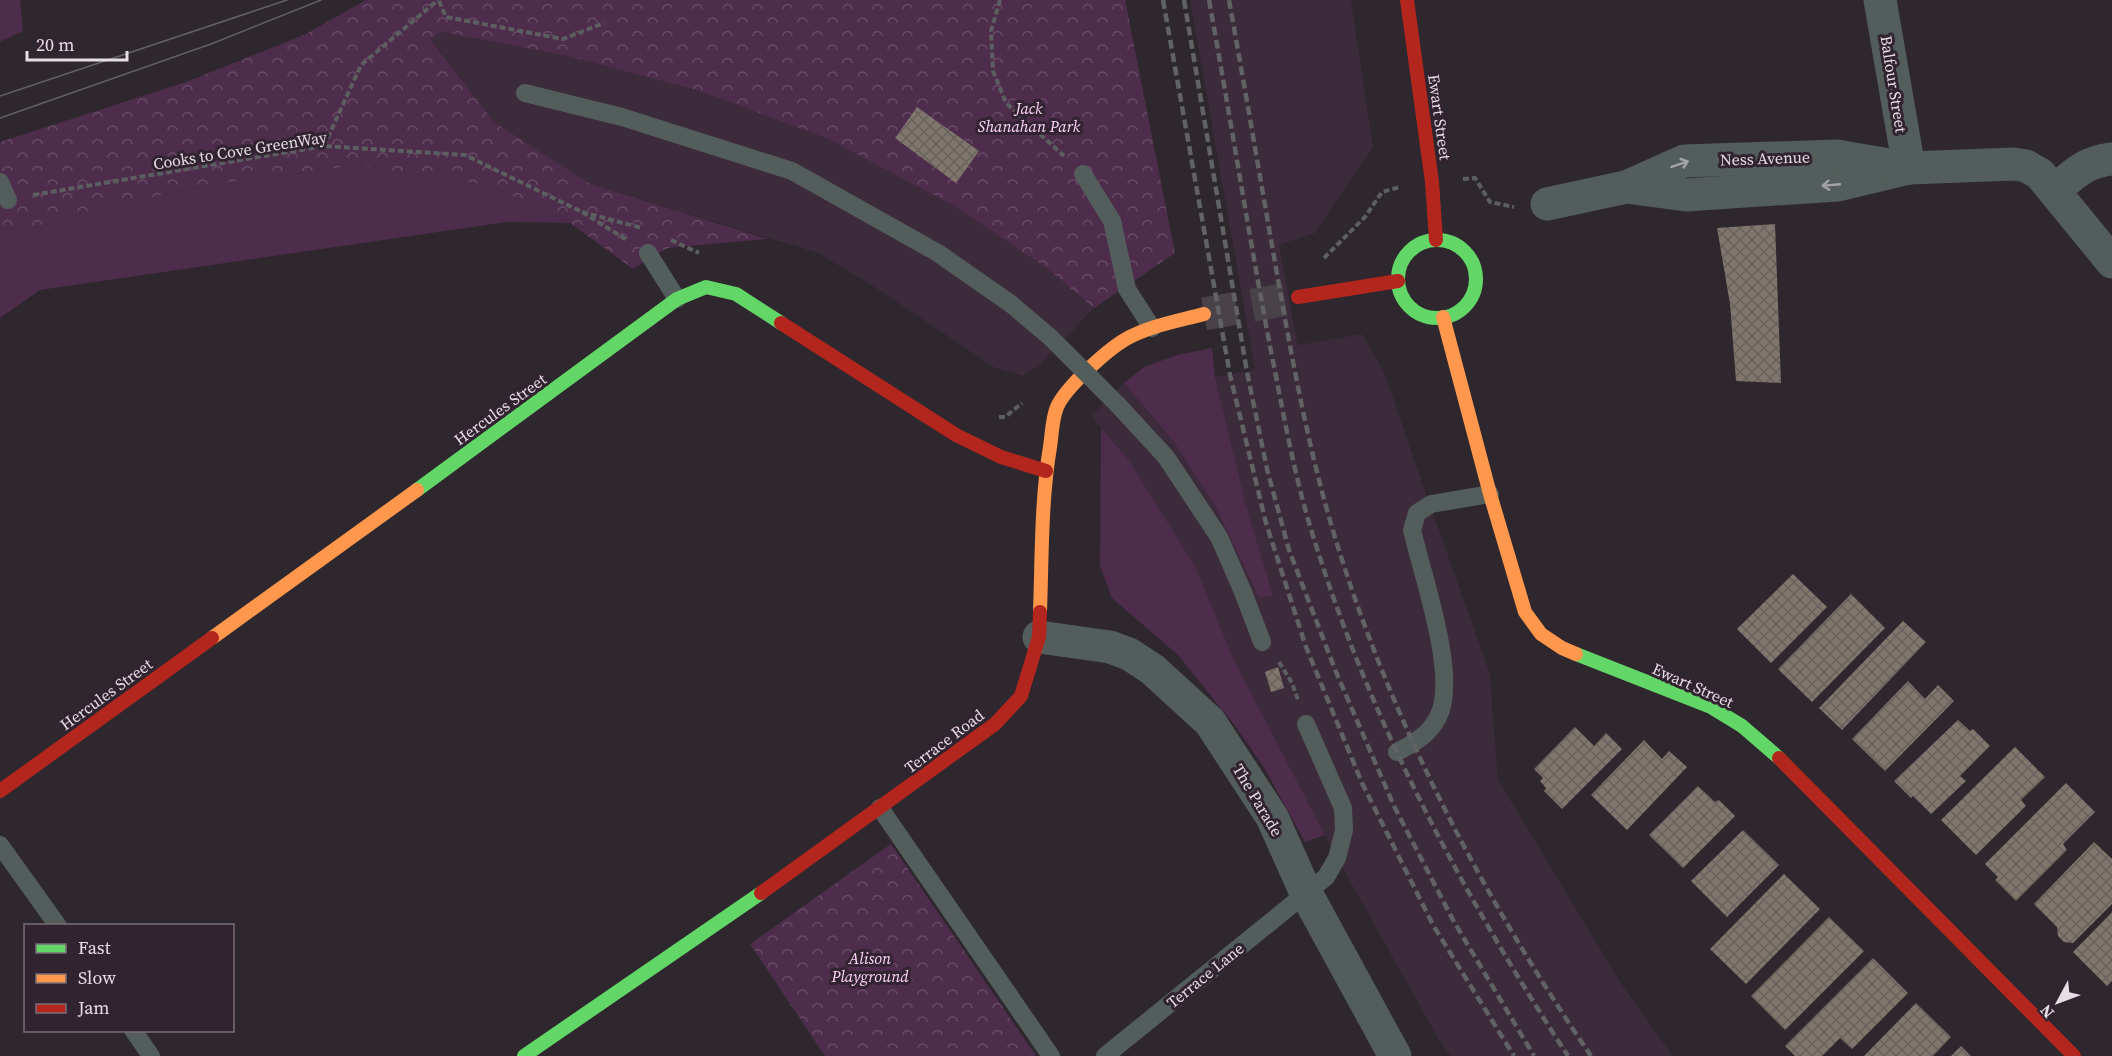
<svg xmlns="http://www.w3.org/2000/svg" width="2112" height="1056" font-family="'Source Serif 4',serif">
<defs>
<pattern id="park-crowns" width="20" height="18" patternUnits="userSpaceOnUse" patternTransform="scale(1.5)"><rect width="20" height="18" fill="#4e2d4c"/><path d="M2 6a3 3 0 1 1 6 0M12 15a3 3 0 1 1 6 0" fill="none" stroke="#684b66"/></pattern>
<pattern id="building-cross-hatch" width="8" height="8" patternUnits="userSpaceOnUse" patternTransform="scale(1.5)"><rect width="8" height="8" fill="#81766d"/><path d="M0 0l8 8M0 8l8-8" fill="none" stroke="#69615d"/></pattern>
</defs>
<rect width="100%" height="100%" fill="#2e272d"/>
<g fill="#3c2b3a">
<path d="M1190 0H1351L1373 147 1315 233 1279 245 1298 345 1362 334 1385 374 1418 471 1490 674 1498 780 1624 988 1673 1056H1451L1439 1040 1337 858 1234 660 1195 566 1128 459 1091 416 1124 383 1174 442 1215 506 1259 598 1273 596 1245 501 1215 377 1255 370Z"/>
<path d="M442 32 568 56 700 91 826 138 954 206 1045 267 1094 308 1040 365 1023 376 995 368 873 286 818 253 590 184 494 122 430 38Z"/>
</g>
<g fill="#4e2d4c">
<path d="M0 0H20L23 31 0 42Z"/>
<path d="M358 165 491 186 570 223 507 222 40 290 0 318V239L70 216 203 186Z"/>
<path d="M1212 348 1215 377 1245 501 1273 596 1259 598 1215 506 1174 442 1124 383 1144 367 1177 355Z"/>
<path d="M1101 428 1128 459 1195 566 1234 660 1325 835 1305 842 1265 769 1236 727 1178 655 1112 598 1100 566Z"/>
</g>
<g fill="url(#park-crowns)">
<path d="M366 0H1125L1175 253 1094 308 1045 267 954 206 826 138 700 91 568 56 442 32 430 39 494 122 590 184 768 239 667 248 633 269 570 223 491 186 358 165 203 186 70 216 0 239V142L186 82 304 35Z"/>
<path d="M891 844 1036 1056H825L750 944Z"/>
</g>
<g fill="url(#building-cross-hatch)">
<path d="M917 107 979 151 956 183 895 138Z"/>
<path d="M1775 224 1781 383 1736 381 1730 304 1717 228Z"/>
<path d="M1793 574 1827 607 1771 663 1737 629Z"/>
<path d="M1851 594 1885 628 1812 702 1778 669Z"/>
<path d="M1903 621 1926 642 1842 730 1819 708Z"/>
<path d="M1278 667 1284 688 1271 692 1265 672Z"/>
<path d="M1908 681 1925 699 1938 685 1954 701 1885 771 1852 739Z"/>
<path d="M1958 720 1970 731 1973 729 1990 746 1960 776 1966 781 1931 814 1913 796 1911 798 1894 781Z"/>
<path d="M1575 727 1594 746 1606 733 1622 749 1562 809 1544 791 1546 788 1540 781 1543 778 1534 769Z"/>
<path d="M1644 740 1662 759 1669 751 1687 767 1627 830 1591 795Z"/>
<path d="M2015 747 2045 777 2021 800 2026 806 1976 855 1941 820Z"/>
<path d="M2066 783 2095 812 2063 844 2067 850 2016 901 1995 880 1998 877 1985 864Z"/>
<path d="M1698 786 1715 802 1719 800 1735 816 1683 868 1649 835Z"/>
<path d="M1743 830 1779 865 1727 917 1691 881Z"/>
<path d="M2094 842 2112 859V904L2073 943 2064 942 2058 936 2057 927 2034 904Z"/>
<path d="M1784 874 1820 909 1746 984 1710 949Z"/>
<path d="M2112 912V981L2107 986 2073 952Z"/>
<path d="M1829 917 1864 951 1785 1030 1751 996Z"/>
<path d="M1873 958 1908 993 1852 1049 1840 1038 1822 1056H1795L1785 1046Z"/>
<path d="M1916 1003 1951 1037 1933 1056H1864Z"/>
<path d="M1961 1046 1971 1056H1951Z"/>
</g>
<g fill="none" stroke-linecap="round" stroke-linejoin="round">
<path stroke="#4a4249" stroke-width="33" stroke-dasharray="33 16" stroke-linecap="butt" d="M1204 314 1298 297"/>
<g stroke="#5b5f5f" stroke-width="4" stroke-dasharray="6 3" stroke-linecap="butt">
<path d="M1000 0 991 31 993 71 1006 103 1064 156"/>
<path d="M439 1 446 17 563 39 604 23"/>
<path d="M324 146 361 65 438 0"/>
<path d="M1463 179 1475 178 1490 202 1514 207"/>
<path d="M33 195 324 146 465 155 582 212 627 240"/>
<path d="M582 212 642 228"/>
<path d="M671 240 699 253"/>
<path d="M1324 258 1365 217 1382 192 1400 187"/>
<path d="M999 417H1005L1022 403"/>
<path d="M1279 662 1292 683 1298 700"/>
</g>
<g stroke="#535d5b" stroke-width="18">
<path d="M525 93 622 117 792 171 938 253 1011 304 1050 337"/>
<path d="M1083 174 1112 221 1127 289 1152 328"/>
<path d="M0 182 8 200"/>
<path d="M648 253 677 299"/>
<path d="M1118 405 1166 457 1219 537 1243 592 1262 642"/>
<path d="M1397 752C1414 743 1429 735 1438 717 1459 678 1422 574 1412 530L1417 513 1431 504 1490 494"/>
<path d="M880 808 1051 1056"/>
<path d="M0 845 58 926"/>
<path d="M133 1030 151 1056"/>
<path d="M1105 1056 1326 877 1337 858 1344 830 1343 808 1306 724"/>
</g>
<g stroke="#535d5b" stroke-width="33">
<path d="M1880 0 1909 168"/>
<path d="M1626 187 1686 195 1838 185 1909 168 2014 164 2026 166 2040 174 2112 262"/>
<path d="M2054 191C2074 174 2085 162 2112 159"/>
<path d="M1547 204 1626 187 1684 161 1837 156 1895 166"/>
<path d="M1039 637 1110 647 1129 654 1152 669 1210 722 1272 817 1306 893 1395 1056"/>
</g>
<g stroke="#63d668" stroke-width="14">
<circle cx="1437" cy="279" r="39"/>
<path d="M417 490 677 299 706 287 736 294 781 323"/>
<path d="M1576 654 1711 707 1742 726 1779 758"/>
<path d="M524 1056 761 893"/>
</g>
<g stroke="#ff974d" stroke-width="14">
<path d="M1443 317 1490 494 1525 612 1541 634 1562 648 1576 654"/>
<path d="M1040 612C1042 557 1041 501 1050 447 1052 434 1052 419 1057 407 1065 388 1107 350 1126 339 1149 326 1178 321 1204 314"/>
<path d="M212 638 417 490"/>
</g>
<g stroke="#b3261e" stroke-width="14">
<path d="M1407 0 1432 182 1436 240"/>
<path d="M1298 297 1398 281"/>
<path d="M781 323 956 435 1001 457 1046 471"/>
<path d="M1779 758 2074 1056"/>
<path d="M0 791 212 638"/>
<path d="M761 893 995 724 1021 696 1039 637 1040 612"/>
</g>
<g stroke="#606263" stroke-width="1.5">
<path d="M0 96 287 0"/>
<path d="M0 118 211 44 321 0"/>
</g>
<g stroke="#606263" stroke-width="4.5" stroke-dasharray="9 4.5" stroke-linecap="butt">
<path d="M1163 0 1230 375 1266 523 1306 647 1362 783 1433 925 1514 1056"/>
<path d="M1184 0 1247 372 1267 469 1289 550 1336 672 1394 806 1453 920 1534 1056"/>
<path d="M1209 0C1230 115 1248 231 1270 346 1283 411 1294 476 1314 539 1371 723 1463 895 1568 1056"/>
<path d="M1229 0C1247 100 1264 201 1282 302 1296 380 1311 458 1334 534 1390 720 1482 896 1591 1056"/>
</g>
<path stroke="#535d5b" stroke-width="18" d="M1050 337 1118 405"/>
</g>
<defs><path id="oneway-shaft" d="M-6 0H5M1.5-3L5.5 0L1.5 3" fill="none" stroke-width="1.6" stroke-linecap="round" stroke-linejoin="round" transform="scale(1.5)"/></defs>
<g stroke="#a4a3a7">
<use href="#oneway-shaft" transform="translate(1680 164) rotate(-19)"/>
<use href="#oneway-shaft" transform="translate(1831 185) rotate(175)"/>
</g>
<g text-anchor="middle" stroke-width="6" stroke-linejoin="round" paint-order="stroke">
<g font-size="16" fill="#e6dde5" stroke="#312430">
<text transform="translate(1894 84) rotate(81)" y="6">Balfour Street</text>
<text transform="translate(1440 117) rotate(82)" y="6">Ewart Street</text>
<text transform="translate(240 150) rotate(-9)" y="6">Cooks to Cove GreenWay</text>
<text transform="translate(1765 158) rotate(-2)" y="6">Ness Avenue</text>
<text transform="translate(500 409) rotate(-36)" y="6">Hercules Street</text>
<text transform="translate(1693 685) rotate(24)" y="6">Ewart Street</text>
<text transform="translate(106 694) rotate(-36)" y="6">Hercules Street</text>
<text transform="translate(944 741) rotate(-37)" y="6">Terrace Road</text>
<text transform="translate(1258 800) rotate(59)" y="6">The Parade</text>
<text transform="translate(1205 975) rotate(-39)" y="6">Terrace Lane</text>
</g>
<g font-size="16" font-style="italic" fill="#ffd2fc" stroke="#312430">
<text x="1029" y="114">Jack<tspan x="1029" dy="18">Shanahan Park</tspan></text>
<text x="870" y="964">Alison<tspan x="870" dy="18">Playground</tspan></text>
</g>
</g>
<rect x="24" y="924" width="210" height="108" fill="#312430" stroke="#796e78" stroke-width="1.5"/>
<rect x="36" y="944" width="30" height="9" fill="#63d668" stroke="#796e78" stroke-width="1.5"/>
<text x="78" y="954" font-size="18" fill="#e6dde5">Fast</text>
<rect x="36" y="974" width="30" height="9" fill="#ff974d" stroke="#796e78" stroke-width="1.5"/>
<text x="78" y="984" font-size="18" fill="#e6dde5">Slow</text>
<rect x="36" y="1004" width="30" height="9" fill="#b3261e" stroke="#796e78" stroke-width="1.5"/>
<text x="78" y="1014" font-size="18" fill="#e6dde5">Jam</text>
<g transform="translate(2058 1002) rotate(229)" stroke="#312430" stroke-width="4.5" paint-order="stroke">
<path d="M0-4.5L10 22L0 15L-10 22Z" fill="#e6dde5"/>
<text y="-9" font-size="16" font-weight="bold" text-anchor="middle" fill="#e6dde5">N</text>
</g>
<path d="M27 51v9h100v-9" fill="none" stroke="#e6dde5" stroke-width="3"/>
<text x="36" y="51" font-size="18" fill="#e6dde5" stroke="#312430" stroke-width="4.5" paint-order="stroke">20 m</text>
</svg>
